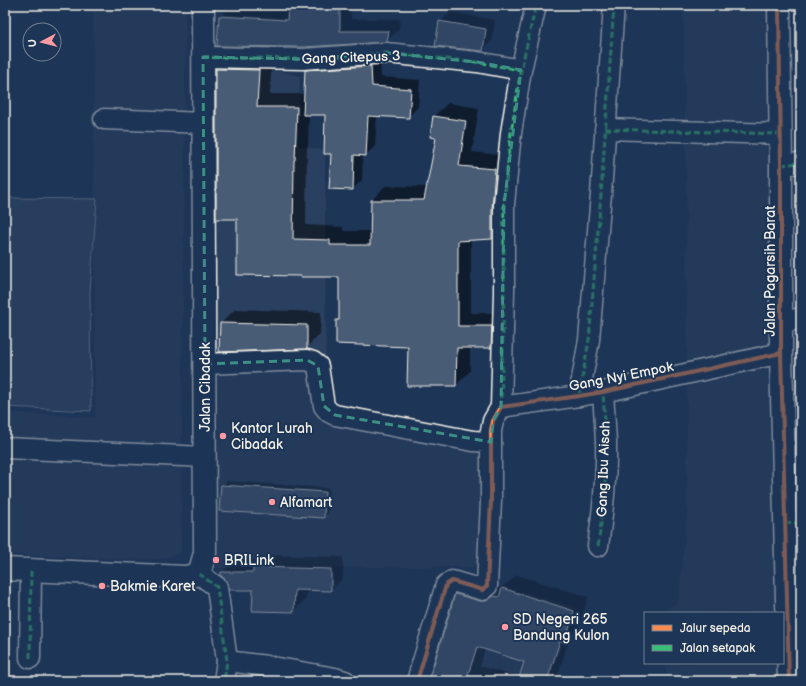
<svg xmlns="http://www.w3.org/2000/svg" width="806" height="686" font-family="'Balsamiq Sans',sans-serif">
<rect width="100%" height="100%" fill="#1d3557"/>
<filter id="ink" filterUnits="userSpaceOnUse"><feTurbulence type="fractalNoise" baseFrequency=".025" numOctaves="2"/><feDisplacementMap in="SourceGraphic" scale="8" xChannelSelector="R" yChannelSelector="G"/><feConvolveMatrix kernelMatrix="1 2 1 2 8 2 1 2 1" color-interpolation-filters="sRGB"/></filter>
<g filter="url(#ink)">
<g fill="#2a4060">
<path d="M128 5H186L181 553 162 559 135 560 5 554V412L95 417 93 7Z"/>
<path d="M683 5H770L782 613H659V612L678 603 687 512 686 181Z"/>
<path d="M218 14 275 17V70L300 76 298 146 325 150 326 416 386 438 486 444 478 567 216 568Z"/>
<path d="M456 581 498 592 500 585 577 608 565 647 561 646 550 681H422Z"/>
<path d="M665 663H783V681H667Z"/>
</g>
<path fill="#354a67" stroke="#949ea8" d="M5 198 97 199 90 291 91 411 5 407V346L7 295 5 294Z"/>
<g fill="#0007" fill-rule="evenodd">
<path d="M231 5 288 8 289 5H351V19H400L399 29 387 41 220 17Z"/>
<path d="M450 12 495 20 492 41 482 50 440 22Z"/>
<path d="M230 56H272L270 94H305L306 71 315 61 380 57 381 77 420 80 418 107 408 117 377 115 375 146 366 155H363L362 180 353 189 332 153 326 114H309L308 146 307 147 306 225 343 227V231H371L372 200 385 186 427 187 437 137 431 136 434 116 448 103 479 108 472 152 509 156 506 224 492 238 471 239V313H505L504 334 491 347H470V371L456 385H408L409 346 337 320 340 317V276L238 218 217 69Z"/>
<path d="M801 111V147H799L798 114Z"/>
<path d="M235 309 321 312 320 334 306 348 221 323Z"/>
<path d="M227 481 329 488 328 513 323 517 222 486Z"/>
<path d="M267 555 343 557V578L331 590H307L306 599 294 611 254 589 228 581 222 573 234 560H262Z"/>
<path d="M517 575 588 597 578 628 570 636 556 681H430L456 594 470 581 494 588H500L509 582ZM485 649 525 661 520 678 480 666Z"/>
<path d="M5 649 12 650 11 681H5Z"/>
</g>
<g fill="#485b74" stroke="#f4f1e8">
<path d="M288 5H340V31H389L387 42 303 47 217 46 219 16 287 20Z"/>
<path d="M439 21 486 29 483 51 435 46Z"/>
<path d="M371 66 372 86 411 89 409 118 368 116 366 156 354 155 353 190 329 189 331 154H324L325 115H303L305 70Z"/>
<path d="M216 69 259 70 257 107H297L295 160H294L293 239 330 240V245H370L371 200H424L436 138 430 137 433 116 466 121 459 166 495 169 492 209V239L458 241V326H492L491 348H457L456 386H407L408 347 336 344V320H339V277H301V276L237 275V219H216Z"/>
<path d="M220 323 307 325V349L219 352Z"/>
<path d="M221 485 325 492 324 518 219 511Z"/>
<path d="M253 567 331 569V591L295 590 294 612 252 611 253 590H229L227 581 221 576V572H253Z"/>
<path d="M502 588 574 611 565 643 560 641 547 681H518L524 662 477 647 466 681H429L455 594 480 601H485L494 596 499 597Z"/>
</g>
<g fill="none" stroke-linecap="round" stroke-linejoin="round">
<defs>
<g id="minor">
<path d="M203 57 303 59 386 53 477 62 521 70"/>
<path d="M104 119 203 123"/>
<path d="M605 129 780 134"/>
<path d="M781 165 801 163"/>
<path d="M781 323 801 318"/>
<path d="M205 364 307 360 313 362 318 366 324 406 329 412 335 415 473 441 491 442"/>
<path d="M579 396 589 340 601 194 614 5"/>
<path d="M501 407 504 292V204L511 133 521 70 536 5"/>
<path d="M5 448 205 457"/>
<path d="M785 522 801 524"/>
<path d="M598 546C603 511 607 476 606 441 605 425 604 408 603 392"/>
<path d="M199 574 217 587 227 661 224 681"/>
<path d="M30 658 31 570"/>
<path d="M227 661 267 666 335 678 345 681"/>
<path d="M417 681 446 585 452 581 483 590 487 586 491 501V431L493 421 501 407 579 396 603 392 781 353"/>
</g>
<path id="tertiary" d="M779 5 781 165V353L789 681"/>
<path id="secondary" d="M5 569 186 577 199 574 205 553 203 5"/>
</defs>
<use href="#minor" stroke="#f4f1e8" stroke-width="23"/>
<use href="#tertiary" stroke="#f4f1e8" stroke-width="25"/>
<use href="#secondary" stroke="#f4f1e8" stroke-width="25"/>
<use href="#minor" stroke="#1d3557" stroke-width="20"/>
<use href="#tertiary" stroke="#1d3557" stroke-width="22"/>
<use href="#secondary" stroke="#1d3557" stroke-width="22"/>
<g stroke="#3abd76" stroke-width="3" stroke-dasharray="6 3" stroke-linecap="butt">
<path d="M203 57 303 59 386 53 477 62 521 70"/>
<path d="M605 129 780 134"/>
<path d="M781 165 801 163"/>
<path d="M579 396 589 340 601 194 614 5"/>
<path d="M501 407 504 292V204L511 133 521 70 536 5"/>
<path d="M785 522 801 524"/>
<path d="M598 546C603 511 607 476 606 441 605 425 604 408 603 392"/>
<path d="M199 574 217 587 227 661 224 681"/>
<path d="M30 658 31 570"/>
</g>
<defs>
<g id="cycleway">
<path d="M779 5 781 165V353L789 681"/>
<path d="M417 681 446 585 452 581 483 590 487 586 491 501V431L493 421 501 407 579 396 603 392 781 353"/>
</g>
</defs>
<use href="#cycleway" stroke="#1d3557" stroke-width="6"/>
<use href="#cycleway" stroke="#f68b52" stroke-width="4"/>
</g>
</g>
<path d="M0 0H806V686H0ZM386 53 477 62 521 70 504 204 501 407 493 421 491 442 335 415 324 406 318 366 307 360 205 364 203 57 303 59Z" fill="#1d3557" fill-opacity=".55" fill-rule="evenodd"/>
<path fill="none" stroke="#3d8f86" stroke-width="3" stroke-dasharray="8 5" stroke-linejoin="round" d="M386 53 477 62 521 70 504 204 501 407 493 421 491 442 335 415 324 406 318 366 307 360 205 364 203 57 303 59Z"/>
<g fill="#ff9aa2" stroke="#1d3557" stroke-width="1.5">
<circle cx="223" cy="436" r="4"/>
<circle cx="272" cy="502" r="4"/>
<circle cx="216" cy="560" r="4"/>
<circle cx="102" cy="586" r="4"/>
<circle cx="505" cy="627" r="4"/>
</g>
<g text-anchor="middle" stroke-width="4" stroke-linejoin="round" paint-order="stroke">
<g font-size="14" fill="#f4f1e8" stroke="#1d3557">
<text transform="translate(351 57) rotate(-2)" y="5">Gang Citepus 3</text>
<text transform="translate(770 271) rotate(-90)" y="5">Jalan Pagarsih Barat</text>
<text transform="translate(621 376) rotate(-11)" y="5">Gang Nyi Empok</text>
<text transform="translate(205 387) rotate(-90)" y="5">Jalan Cibadak</text>
<text transform="translate(603 469) rotate(-88)" y="5">Gang Ibu Aisah</text>
</g>
<g font-size="14" fill="#f4f1e8" stroke="#1d3557" text-anchor="start">
<text x="231" y="433">Kantor Lurah<tspan x="231" dy="16">Cibadak</tspan></text>
<text x="280" y="507">Alfamart</text>
<text x="224" y="565">BRILink</text>
<text x="110" y="591">Bakmie Karet</text>
<text x="513" y="624">SD Negeri 265<tspan x="513" dy="16">Bandung Kulon</tspan></text>
</g>
</g>
<rect width="806" height="686" fill="none" stroke="#1d3557" stroke-width="20"/>
<rect x="10" y="10" width="786" height="666" fill="none" stroke="#f4f1e8" stroke-width="1.5" filter="url(#ink)"/>
<rect x="644" y="612" width="140" height="52" fill="#1d3557" stroke="#738091"/>
<rect x="652" y="625" width="20" height="6" fill="#f68b52" stroke="#738091"/>
<text x="680" y="632" font-size="12" fill="#f4f1e8">Jalur sepeda</text>
<rect x="652" y="645" width="20" height="6" fill="#3abd76" stroke="#738091"/>
<text x="680" y="652" font-size="12" fill="#f4f1e8">Jalan setapak</text>
<g transform="translate(42 42) rotate(263)"><circle r="19" fill="#1d3557" stroke="#738091"/>
<path d="M0-3L7 15L0 10L-7 15Z" fill="#ff9aa2"/>
<text y="-6" font-size="11" font-weight="bold" text-anchor="middle" fill="#f4f1e8">U</text>
</g>
</svg>
